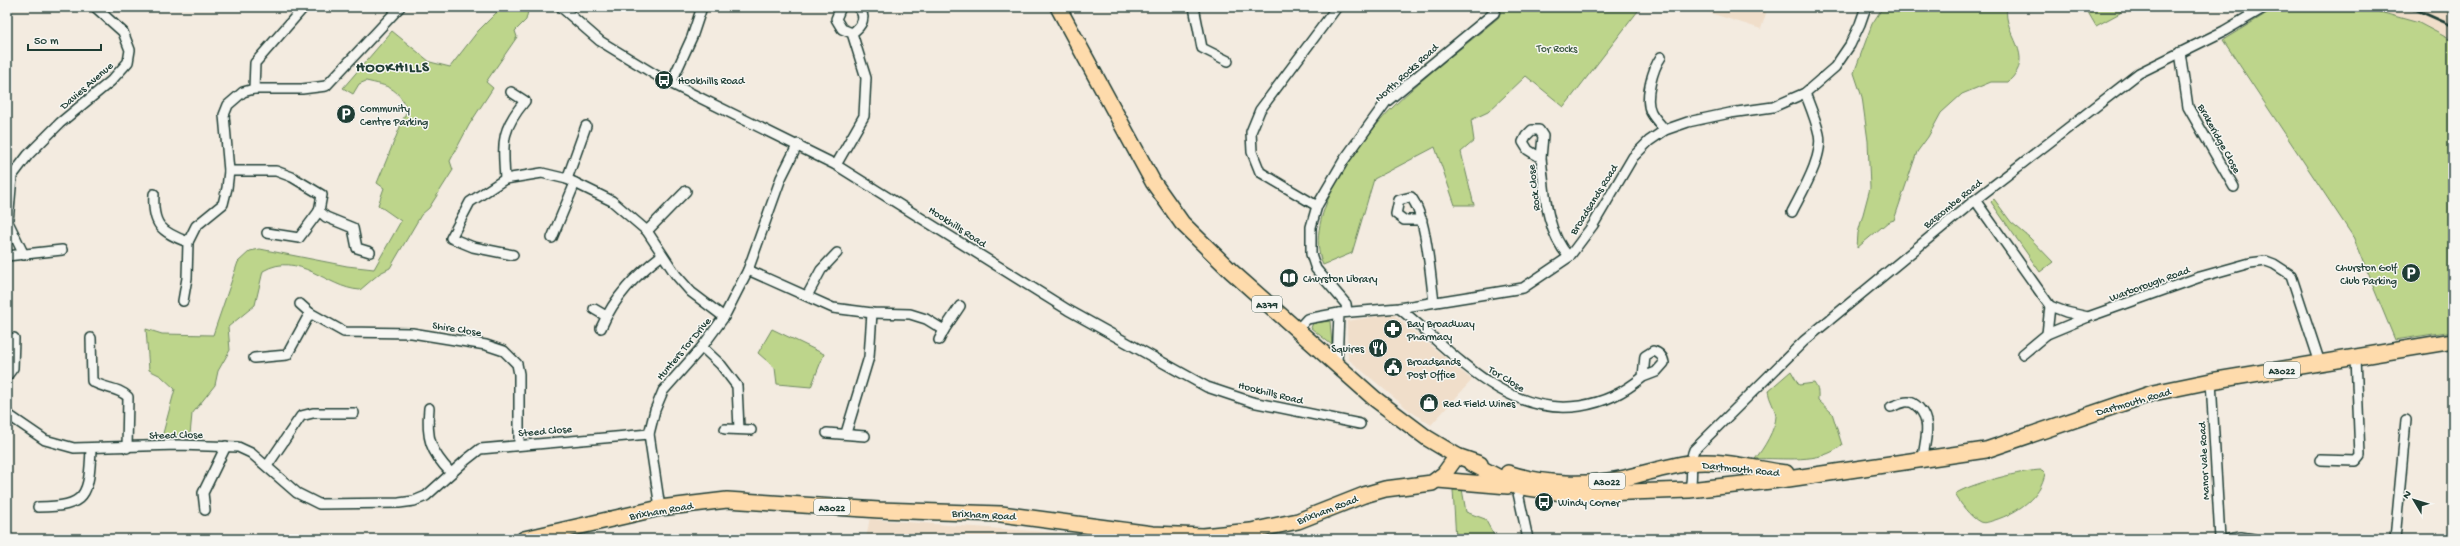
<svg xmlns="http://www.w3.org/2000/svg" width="2460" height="546" font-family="'Gochi Hand',sans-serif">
<rect width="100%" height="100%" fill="#f3ebe0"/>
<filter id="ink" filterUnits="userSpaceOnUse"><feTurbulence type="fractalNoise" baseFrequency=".025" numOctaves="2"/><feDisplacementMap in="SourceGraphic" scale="8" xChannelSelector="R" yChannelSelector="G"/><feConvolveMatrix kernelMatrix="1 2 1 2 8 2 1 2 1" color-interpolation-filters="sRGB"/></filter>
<g filter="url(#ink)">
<g fill="#f0deca">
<path d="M1691 7H1768L1761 29Z"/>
<path d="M2362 7H2453V41L2419 23Z"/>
<path d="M1393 314 1472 380 1431 425 1410 411 1348 359 1347 321Z"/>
<path d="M870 517 879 520 1142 539H866Z"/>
</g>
<g fill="#bdd58b" stroke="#6e8960">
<path d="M502 7H529L526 20 515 31 517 37 486 82 493 88 469 125 450 161 453 170 429 208 421 215 390 268 380 273 360 290C326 288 299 250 263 271L255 305 228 327 230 350 218 371 215 385 192 414 190 435 162 437 175 389 161 376 149 370 146 329 162 334 213 335 238 262 250 251 260 249 347 266 374 269 401 221 378 205 384 188 377 183 407 110C398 87 388 86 366 81L359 84 353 94 343 88 392 31 430 62 450 67 478 31Z"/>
<path d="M1502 7H1641L1564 107 1526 76 1488 112 1471 120 1474 141 1461 152 1474 205H1455L1435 147 1374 179 1352 253 1323 265C1301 216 1360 141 1393 107 1426 74 1464 47 1499 17Z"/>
<path d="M1883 7H2007C2002 35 2038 55 2008 82H1991L1962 94 1941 113 1928 137 1917 152 1894 220 1888 222 1857 248 1858 233 1870 188 1868 141 1862 97 1854 73 1872 24Z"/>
<path d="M2085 7H2124L2120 13 2096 26Z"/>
<path d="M2277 7H2362L2419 23 2453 41V331L2395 340 2352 235 2223 40Z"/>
<path d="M1994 199 2011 222 2029 237 2053 262 2040 272 1991 202Z"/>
<path d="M1330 321 1332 345 1311 328 1313 323Z"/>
<path d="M772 329 824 354 811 387 777 384 775 368 758 353Z"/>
<path d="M1791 371 1799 385 1814 383C1819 390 1818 392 1818 400L1832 413 1842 445C1820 465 1782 457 1755 459 1763 450 1776 428 1776 416 1775 407 1769 400 1768 391Z"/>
<path d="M2042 470 2045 473C2041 497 2017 513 1995 520 1991 521 1985 524 1980 522 1970 517 1960 503 1955 494 1969 484 2024 470 2042 470Z"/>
<path d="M1462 489 1466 512 1485 519 1496 539H1456L1453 490Z"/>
</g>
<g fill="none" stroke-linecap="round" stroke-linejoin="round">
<defs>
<g id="street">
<path d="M561 7 600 41 664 80 836 165 1068 310 1207 387 1252 402 1360 424"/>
<path d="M1194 7 1202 48 1228 61"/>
<path d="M852 33C862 26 868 16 857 7"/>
<path d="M2180 52 2188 107 2234 187"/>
<path d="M1661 57C1653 68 1644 99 1651 112 1654 118 1660 124 1665 130"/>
<path d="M671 83 692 37 702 7"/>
<path d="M254 89 255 63 304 7"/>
<path d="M511 92 525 101C500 131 503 143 505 179L542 173 567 179 612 201 647 231 676 275 691 292 724 317"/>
<path d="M1541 158 1543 136 1539 130H1532L1526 136 1523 142 1528 150 1541 158C1545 192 1545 230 1569 257"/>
<path d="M836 165 864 116 866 78 852 33 842 29 836 19 841 7"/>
<path d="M229 171H276L292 177 322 195 319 211 326 217 353 228 357 248 370 252"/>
<path d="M505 179 470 202 451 238 473 247 513 255"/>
<path d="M567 179 586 126"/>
<path d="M154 194C152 225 161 232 188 242"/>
<path d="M1975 200 2050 306 2066 312 2088 317 2200 277 2250 263 2266 261 2274 264 2291 275 2320 363"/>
<path d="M1317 206 1260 172 1252 152 1251 132 1260 110 1337 7"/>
<path d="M1792 212C1802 192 1824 156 1819 134 1816 120 1810 106 1805 93"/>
<path d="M1422 220H1404L1396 214 1399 200 1411 197C1427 217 1430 275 1434 302"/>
<path d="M647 231 686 191"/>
<path d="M267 233 299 238 319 211"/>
<path d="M552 238 575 183"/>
<path d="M24 255 8 222 12 176 28 155 60 123 111 81 128 62 130 50 123 32 95 7"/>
<path d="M7 256 62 250"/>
<path d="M748 270 833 308 872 313 910 314 926 319 944 330 960 306"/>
<path d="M807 296 821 270 837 253"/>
<path d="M183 301 187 278 188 242 196 226 223 204 227 188 229 171 224 115 228 105 243 92 254 89H302L326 86 400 7"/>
<path d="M300 304 310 313"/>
<path d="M1399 308C1452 351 1505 417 1580 406 1605 402 1623 393 1643 377L1645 356 1653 351C1660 353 1663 356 1664 363L1656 372 1643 377"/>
<path d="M594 309 606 316"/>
<path d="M1347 312 1346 304 1316 269 1311 254V227L1317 206 1344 160 1386 102 1494 13 1496 7"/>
<path d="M601 328C615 296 635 276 662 255"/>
<path d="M1297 330 1307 319 1339 313"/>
<path d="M2047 334 2050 306"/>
<path d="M91 338 92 381C104 389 118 387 128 397L127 448"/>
<path d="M939 340 944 330"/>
<path d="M702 347 721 365 737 386 739 429"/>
<path d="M2023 354 2047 334 2088 317"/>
<path d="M254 358 287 355 310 313 344 332 412 333 486 345 504 351 517 364 519 374V444"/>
<path d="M1337 363 1339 313 1399 308 1523 288 1569 257 1593 225 1633 157 1649 141 1665 130 1688 122 1730 113 1773 107 1805 93 1835 67 1850 45 1860 24 1866 7"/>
<path d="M7 376 13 368 14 338"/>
<path d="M2211 381 2220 539"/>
<path d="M1891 407C1896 405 1904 401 1909 402 1913 402 1916 405 1919 408 1933 423 1924 442 1923 459"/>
<path d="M429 408C426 438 430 451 451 473"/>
<path d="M7 414 45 440 74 448 178 445 238 447 251 453 297 493 319 504 399 503 414 501 426 496 466 460 480 449 649 434"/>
<path d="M725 429 751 430"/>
<path d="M827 433 865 436"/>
<path d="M846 433 869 357 872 313"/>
<path d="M2320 460 2356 461 2360 456 2356 357"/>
<path d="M267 466 301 416 313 413H354"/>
<path d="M1520 482 1518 493 1528 539"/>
<path d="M1689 490C1695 476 1688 463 1694 450L1804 341 1975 200 2139 73 2224 31 2265 7"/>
<path d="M38 507C87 507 89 495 91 449"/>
<path d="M660 508 649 434 655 410 663 391 702 347 724 317 748 270 781 178 798 144"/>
<path d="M205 510 203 493 226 446"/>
<path d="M2229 539 2241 537 2253 539"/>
<path d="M2395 539 2406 420"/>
</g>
<g id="primary">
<path d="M1058 7 1153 182 1182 223 1231 271 1375 399 1427 438 1457 456 1480 464"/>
<path d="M1471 463 1515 486 1570 494 1689 490 1788 479 1986 450 2153 393 2211 381 2453 341"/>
<path d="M1508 473C1544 485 1588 486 1625 478 1647 473 1668 466 1690 463 1722 459 1755 469 1786 473"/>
<path d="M1438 480 1508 486"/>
<path d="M524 539 660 508 727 500 879 510 1001 514 1152 534 1203 536 1251 531 1298 521 1364 495 1385 489 1432 483 1444 474 1457 456"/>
</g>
</defs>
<use href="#street" stroke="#1f3d34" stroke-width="12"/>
<use href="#primary" stroke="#1f3d34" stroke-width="18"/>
<use href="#street" stroke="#f6f6f2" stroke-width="9"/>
<use href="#primary" stroke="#fedbac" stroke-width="15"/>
<path stroke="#1f3d34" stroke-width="3" d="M2410 7 2453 26"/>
</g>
</g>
<defs>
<symbol id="bus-disc" viewBox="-11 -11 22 22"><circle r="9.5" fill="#1f3d34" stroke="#f6f6f2"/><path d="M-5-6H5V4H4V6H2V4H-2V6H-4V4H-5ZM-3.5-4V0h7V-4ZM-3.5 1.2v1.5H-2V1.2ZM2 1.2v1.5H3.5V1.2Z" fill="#fff"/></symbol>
<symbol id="parking-disc" viewBox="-11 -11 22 22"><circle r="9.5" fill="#1f3d34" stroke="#f6f6f2"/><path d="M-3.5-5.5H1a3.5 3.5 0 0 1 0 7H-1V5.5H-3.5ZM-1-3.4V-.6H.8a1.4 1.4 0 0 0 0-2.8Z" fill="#fff"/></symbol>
<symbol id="library-disc" viewBox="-11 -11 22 22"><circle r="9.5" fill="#1f3d34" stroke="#f6f6f2"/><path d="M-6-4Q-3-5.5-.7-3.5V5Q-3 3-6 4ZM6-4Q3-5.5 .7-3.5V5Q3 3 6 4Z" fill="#fff"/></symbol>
<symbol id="pharmacy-disc" viewBox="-11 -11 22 22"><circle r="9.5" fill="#1f3d34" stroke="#f6f6f2"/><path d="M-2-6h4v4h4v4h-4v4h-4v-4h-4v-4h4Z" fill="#fff"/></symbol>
<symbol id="restaurant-disc" viewBox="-11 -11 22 22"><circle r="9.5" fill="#1f3d34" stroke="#f6f6f2"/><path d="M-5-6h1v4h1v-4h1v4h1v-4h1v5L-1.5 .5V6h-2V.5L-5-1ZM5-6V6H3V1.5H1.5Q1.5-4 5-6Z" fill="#fff"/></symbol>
<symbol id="civic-disc" viewBox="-11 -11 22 22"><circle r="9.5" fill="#1f3d34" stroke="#f6f6f2"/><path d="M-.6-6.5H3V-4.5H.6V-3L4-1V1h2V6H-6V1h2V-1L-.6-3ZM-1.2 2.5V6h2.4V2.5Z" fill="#fff"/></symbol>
<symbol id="shop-disc" viewBox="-11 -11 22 22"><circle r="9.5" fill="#1f3d34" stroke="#f6f6f2"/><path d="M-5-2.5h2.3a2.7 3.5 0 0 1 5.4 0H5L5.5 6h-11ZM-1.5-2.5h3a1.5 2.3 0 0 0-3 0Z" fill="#fff"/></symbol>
</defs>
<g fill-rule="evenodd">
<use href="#bus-disc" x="653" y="69" width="22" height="22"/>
<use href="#parking-disc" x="335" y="103" width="22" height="22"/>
<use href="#parking-disc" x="2400" y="262" width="22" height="22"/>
<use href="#library-disc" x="1278" y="267" width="22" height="22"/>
<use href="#pharmacy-disc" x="1382" y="318" width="22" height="22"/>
<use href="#restaurant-disc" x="1367" y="337" width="22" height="22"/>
<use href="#civic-disc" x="1382" y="356" width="22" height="22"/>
<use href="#shop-disc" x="1418" y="392" width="22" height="22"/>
<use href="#bus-disc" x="1533" y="491" width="22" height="22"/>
</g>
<g text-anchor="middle" stroke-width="3" stroke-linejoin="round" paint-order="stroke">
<g fill="#f6f6f2" stroke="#60746d" stroke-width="1">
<rect x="1252" y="296" width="30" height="16" rx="3"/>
<rect x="2264" y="362" width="36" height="16" rx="3"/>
<rect x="1589" y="473" width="36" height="16" rx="3"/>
<rect x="814" y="499" width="36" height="16" rx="3"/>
</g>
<g font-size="10" font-weight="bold" fill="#1f3d34">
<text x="1267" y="308">A379</text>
<text x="2282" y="374">A3022</text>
<text x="1607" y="485">A3022</text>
<text x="832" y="511">A3022</text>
</g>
<g font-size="11" fill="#3f5b45" stroke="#f6f6f2">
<text x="1557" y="52">Tor Rocks</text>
</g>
<g font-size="11" fill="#1f3d34" stroke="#f6f6f2">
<text transform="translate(1406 72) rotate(-42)" y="4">North Rocks Road</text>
<text transform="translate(86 85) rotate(-41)" y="4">Davies Avenue</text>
<text transform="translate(2220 138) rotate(61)" y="4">Brakeridge Close</text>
<text transform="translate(1533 188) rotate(-97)" y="4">Rock Close</text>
<text transform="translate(1593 199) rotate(-58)" y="4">Broadsands Road</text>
<text transform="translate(1952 203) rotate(-39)" y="4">Bascombe Road</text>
<text transform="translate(958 226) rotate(33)" y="4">Hookhills Road</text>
<text transform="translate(2149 283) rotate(-20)" y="4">Warborough Road</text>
<text transform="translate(457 328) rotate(9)" y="4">Shire Close</text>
<text transform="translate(683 348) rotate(-50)" y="4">Hunters Tor Drive</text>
<text transform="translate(1507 378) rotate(31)" y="4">Tor Close</text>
<text transform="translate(1271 392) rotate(14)" y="4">Hookhills Road</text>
<text transform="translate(2133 401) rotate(-16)" y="4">Dartmouth Road</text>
<text transform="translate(545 430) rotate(-5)" y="4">Steed Close</text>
<text transform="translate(176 434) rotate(-1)" y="4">Steed Close</text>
<text transform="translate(2203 461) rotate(-93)" y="4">Manor Vale Road</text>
<text transform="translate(1741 468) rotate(6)" y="4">Dartmouth Road</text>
<text transform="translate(1327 509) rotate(-21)" y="4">Brixham Road</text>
<text transform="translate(661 510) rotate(-10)" y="4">Brixham Road</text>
<text transform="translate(984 514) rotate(3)" y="4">Brixham Road</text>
</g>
<g font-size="11" fill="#1f3d34" stroke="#f6f6f2" text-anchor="start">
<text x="678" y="84">Hookhills Road</text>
<text x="360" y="112">Community<tspan x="360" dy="13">Centre Parking</tspan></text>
<text x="2397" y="271" text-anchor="end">Churston Golf<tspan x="2397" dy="13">Club Parking</tspan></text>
<text x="1303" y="282">Churston Library</text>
<text x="1407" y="327">Bay Broadway<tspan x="1407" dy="13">Pharmacy</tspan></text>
<text x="1364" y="352" text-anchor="end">Squires</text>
<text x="1407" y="365">Broadsands<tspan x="1407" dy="13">Post Office</tspan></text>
<text x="1443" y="407">Red Field Wines</text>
<text x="1558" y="506">Windy Corner</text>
</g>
<g font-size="15" font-weight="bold" letter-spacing="1" fill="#1f3d34" stroke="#f6f6f2">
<text x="393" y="71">HOOKHILLS</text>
</g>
</g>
<rect width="2460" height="546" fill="none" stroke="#f6f6f2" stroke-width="24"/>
<rect x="12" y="12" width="2436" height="522" fill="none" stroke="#1f3d34" stroke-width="1.5" filter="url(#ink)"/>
<g transform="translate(2414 500) rotate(308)" stroke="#f6f6f2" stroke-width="3" paint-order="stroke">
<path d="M0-3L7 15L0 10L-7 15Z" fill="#1f3d34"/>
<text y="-6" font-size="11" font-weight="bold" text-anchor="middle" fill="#1f3d34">N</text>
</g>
<path d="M28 44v6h73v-6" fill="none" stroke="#1f3d34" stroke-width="2"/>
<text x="34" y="44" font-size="12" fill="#1f3d34" stroke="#f6f6f2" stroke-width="3" paint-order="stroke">50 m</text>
</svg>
